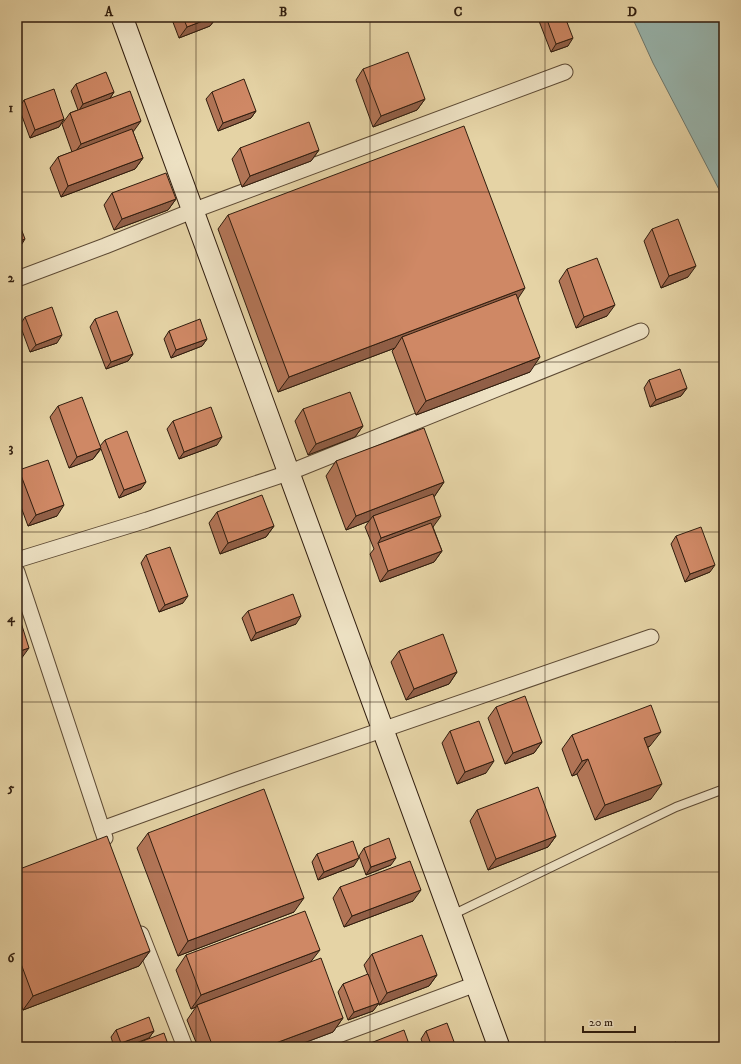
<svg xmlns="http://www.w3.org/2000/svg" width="741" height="1064" font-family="'IM FELL DW Pica',serif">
<rect width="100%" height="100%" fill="#e5d3a5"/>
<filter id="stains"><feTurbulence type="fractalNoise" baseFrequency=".005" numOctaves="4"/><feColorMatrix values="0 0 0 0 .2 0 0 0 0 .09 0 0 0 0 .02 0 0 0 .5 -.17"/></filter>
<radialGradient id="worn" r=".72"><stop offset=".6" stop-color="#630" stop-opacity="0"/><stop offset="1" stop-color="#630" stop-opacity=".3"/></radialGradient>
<path fill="#98b6af" stroke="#6e796f" d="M632 17H724V199L653 63Z"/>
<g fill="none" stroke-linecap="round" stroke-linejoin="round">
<defs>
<path id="lane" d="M452 915 676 807 724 789"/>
<g id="street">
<path d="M17 279 105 246 192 211 565 72"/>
<path d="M17 560 147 520 288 473 641 331"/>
<path d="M17 572 105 838"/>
<path d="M102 829 237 780 651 637"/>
<path d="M141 934 185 1047"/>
<path d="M306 1047 476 984"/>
</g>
<path id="secondary" d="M122 17 499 1047"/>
</defs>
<use href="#lane" stroke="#5d4a34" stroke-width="10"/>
<use href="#street" stroke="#5d4a34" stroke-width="17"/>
<use href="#secondary" stroke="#301d0e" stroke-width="23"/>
<use href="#lane" stroke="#eee2c4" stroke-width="8"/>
<use href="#street" stroke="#eee2c4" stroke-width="15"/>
<use href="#secondary" stroke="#eee2c4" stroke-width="21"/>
</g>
<g fill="#b27557" stroke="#301d0e">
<path d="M171 17H217L210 26 179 38Z"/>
<path d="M542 17H565L568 46 551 52 539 21Z"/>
<path d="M363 69 425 99 417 110 373 127 356 80Z"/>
<path d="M76 84 114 92 110 98 133 132 143 158 135 169 61 197 50 168 58 157 72 152 62 124 70 113 78 110 71 91Z"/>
<path d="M212 92 256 111 251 118 218 131 206 99Z"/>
<path d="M24 100 64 119 59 127 30 138 19 108Z"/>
<path d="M240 148 319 150 311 161 242 187 232 159Z"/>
<path d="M112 193 176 199 168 210 114 230 104 205Z"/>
<path d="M228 215 518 298 530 372 416 415 392 351 395 348 278 392 218 229Z"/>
<path d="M652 229 688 277 661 288 644 241Z"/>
<path d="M567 269 607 316 576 328 559 281Z"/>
<path d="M25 317 57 343 30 352 20 325Z"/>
<path d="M95 319 133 354 128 361 106 369 90 327Z"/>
<path d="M169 331 207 339 202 346 171 358 164 339Z"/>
<path d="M649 380 687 388 681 396 650 407 644 388Z"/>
<path d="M58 406 100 446 105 440 141 489 119 498 101 449 93 459 69 468 50 417Z"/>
<path d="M303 409 363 426 355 437 308 455 295 421Z"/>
<path d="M173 421 217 445 179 459 167 429Z"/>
<path d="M336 461 444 482 434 497 433 527 442 551 434 562 380 582 370 554 374 549 365 527 369 521 346 530 326 476Z"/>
<path d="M19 470 57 516 28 526 17 496V474Z"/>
<path d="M217 512 274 526 266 537 220 554 209 523Z"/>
<path d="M676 536 710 572 685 582 671 544Z"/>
<path d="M146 555 183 603 159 612 141 563Z"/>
<path d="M248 611 296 624 251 641 242 618Z"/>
<path d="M399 651 457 672 449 684 406 700 391 662Z"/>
<path d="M496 707 542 742 534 753 505 764 488 718Z"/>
<path d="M450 731 486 773 457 784 442 743Z"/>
<path d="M572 735 650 746 648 747 651 799 595 820 577 774 572 776 562 749Z"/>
<path d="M477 810 556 836 548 847 488 870 470 821Z"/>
<path d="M148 833 294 912 178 956 137 848Z"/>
<path d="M364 848 391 865 366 875 359 856Z"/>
<path d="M317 854 354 866 318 880 312 862Z"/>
<path d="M17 870 150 951 139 966 23 1010 17 994Z"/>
<path d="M340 887 413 901 344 927 333 898Z"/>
<path d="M372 954 437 975 429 986 379 1005V1003L373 1011 348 1020 338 992 343 984 368 975 364 965Z"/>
<path d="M186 955 311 962 343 1018 333 1032 293 1047H198L187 1020 196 1007 191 1009 176 970Z"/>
<path d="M116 1030 154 1031 149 1038 126 1047H114L111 1037Z"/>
<path d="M426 1031 456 1047H424L421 1039Z"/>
</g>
<g fill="#915f47" stroke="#301d0e">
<path d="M213 17H217L210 26 179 38 187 27Z"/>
<path d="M573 38 568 46 551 52 556 44Z"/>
<path d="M114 92 109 100 78 112 83 104Z"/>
<path d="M425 99 417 110 373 127 381 116Z"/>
<path d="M256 111 251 118 218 131 223 123Z"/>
<path d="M64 119 59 127 30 138 35 130Z"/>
<path d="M141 121 133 132 73 155 81 144Z"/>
<path d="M319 150 311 161 242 187 250 176Z"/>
<path d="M143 158 135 169 61 197 68 186Z"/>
<path d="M176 199 168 210 114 230 122 219Z"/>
<path d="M25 239 20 247 17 248V242Z"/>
<path d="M696 266 688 277 661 288 669 276Z"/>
<path d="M525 288 515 303 402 337 395 348 278 392 289 377Z"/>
<path d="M615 305 607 316 576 328 584 317Z"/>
<path d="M62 335 57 343 30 352 36 345Z"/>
<path d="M207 339 202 346 171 358 176 350Z"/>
<path d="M133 354 128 361 106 369 111 362Z"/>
<path d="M540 357 530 372 416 415 426 401Z"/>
<path d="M687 388 681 396 650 407 656 400Z"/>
<path d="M363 426 355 437 308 455 316 444Z"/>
<path d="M222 437 217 445 179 459 184 452Z"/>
<path d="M101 448 93 459 69 468 77 457Z"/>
<path d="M146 482 141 489 119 498 124 490Z"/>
<path d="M444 482 434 497 373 516 369 521 346 530 356 516Z"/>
<path d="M64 505 57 516 28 526 36 515Z"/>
<path d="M441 516 433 527 380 547 378 543 381 538Z"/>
<path d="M274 526 266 537 220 554 228 543Z"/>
<path d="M442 551 434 562 380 582 388 571Z"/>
<path d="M715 565 710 572 685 582 690 574Z"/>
<path d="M188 596 183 603 159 612 165 605Z"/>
<path d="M301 616 296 624 251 641 256 633Z"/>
<path d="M29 648 21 659 17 660V652Z"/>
<path d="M457 672 449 684 406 700 414 689Z"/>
<path d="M661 732 650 746 634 752 644 738Z"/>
<path d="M542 742 534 753 505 764 513 753Z"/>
<path d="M588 759 577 774 572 776 582 761Z"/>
<path d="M494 761 486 773 457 784 465 772Z"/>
<path d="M662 784 651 799 595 820 605 805Z"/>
<path d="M556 836 548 847 488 870 496 859Z"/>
<path d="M359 858 354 866 318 880 324 872Z"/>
<path d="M396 858 391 865 366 875 371 867Z"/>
<path d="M421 890 413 901 344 927 352 916Z"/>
<path d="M304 898 294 912 178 956 188 941Z"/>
<path d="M320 950 309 964 197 1005 196 1007 191 1009 201 995Z"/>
<path d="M150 951 139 966 23 1010 33 996Z"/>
<path d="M437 975 429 986 379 1005 387 993Z"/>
<path d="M379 1003 373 1011 348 1020 354 1012Z"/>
<path d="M343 1018 333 1032 293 1047H265Z"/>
<path d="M154 1031 149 1038 126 1047H118L121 1043Z"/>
</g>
<g fill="#cf8865" stroke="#301d0e">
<path d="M183 17H213L187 27Z"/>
<path d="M546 17H565L573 38 556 44Z"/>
<path d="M408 52 425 99 381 116 363 69Z"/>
<path d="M106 72 114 92 83 104 76 84Z"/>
<path d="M244 79 256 111 223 123 212 92Z"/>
<path d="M54 89 64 119 35 130 24 100Z"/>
<path d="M130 91 141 121 81 144 70 113Z"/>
<path d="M309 122 319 150 250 176 240 148Z"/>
<path d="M464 126 525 288 289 377 228 215Z"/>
<path d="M132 129 143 158 68 186 58 157Z"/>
<path d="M166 173 176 199 122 219 112 193Z"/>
<path d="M17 218 25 239 17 242Z"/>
<path d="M678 219 696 266 669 276 652 229Z"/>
<path d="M597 258 615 305 584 317 567 269Z"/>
<path d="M516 294 540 357 426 401 402 337Z"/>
<path d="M52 307 62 335 36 345 25 317Z"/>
<path d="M117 311 133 354 111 362 95 319Z"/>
<path d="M200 319 207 339 176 350 169 331Z"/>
<path d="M17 346 20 355 17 356Z"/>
<path d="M680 369 687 388 656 400 649 380Z"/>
<path d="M350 392 363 426 316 444 303 409Z"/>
<path d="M82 397 101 448 77 457 58 406Z"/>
<path d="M211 407 222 437 184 452 173 421Z"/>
<path d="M424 428 444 482 356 516 336 461Z"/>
<path d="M127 431 146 482 124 490 105 440Z"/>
<path d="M48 460 64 505 36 515 19 470Z"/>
<path d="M433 494 441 516 381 538 373 516Z"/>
<path d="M262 495 274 526 228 543 217 512Z"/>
<path d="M431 523 442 551 388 571 378 543Z"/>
<path d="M701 527 715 565 690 574 676 536Z"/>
<path d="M170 547 188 596 165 605 146 555Z"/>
<path d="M293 594 301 616 256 633 248 611Z"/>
<path d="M17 610 29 648 17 652Z"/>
<path d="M443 634 457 672 414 689 399 651Z"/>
<path d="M525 696 542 742 513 753 496 707Z"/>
<path d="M651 705 661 732 644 738 662 784 605 805 588 759 582 761 572 735Z"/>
<path d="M479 721 494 761 465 772 450 731Z"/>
<path d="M538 787 556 836 496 859 477 810Z"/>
<path d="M264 789 304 898 188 941 148 833Z"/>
<path d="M107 836 150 951 33 996 17 953V870Z"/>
<path d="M389 838 396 858 371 867 364 848Z"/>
<path d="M353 841 359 858 324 872 317 854Z"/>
<path d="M410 861 421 890 352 916 340 887Z"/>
<path d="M305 911 320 950 201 995 186 955Z"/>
<path d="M422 935 437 975 387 993 372 954Z"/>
<path d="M321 958 343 1018 265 1047H213L197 1005Z"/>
<path d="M368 974 379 1003 354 1012 343 984Z"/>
<path d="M149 1017 154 1031 121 1043 116 1030Z"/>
<path d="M447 1023 456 1047H432L426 1031Z"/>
<path d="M404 1030 410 1047H369L368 1044Z"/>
<path d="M164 1033 169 1047H127Z"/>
<path d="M676 1042 678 1047H659Z"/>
<path d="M594 1045 595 1047H589Z"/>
</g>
<path fill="none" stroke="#301d0e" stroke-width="1" stroke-opacity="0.55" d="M196 17V1047M370 17V1047M545 17V1047M17 192H724M17 362H724M17 532H724M17 702H724M17 872H724"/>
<rect width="741" height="1064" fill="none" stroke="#e5d3a5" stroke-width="44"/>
<path d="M583 1026v6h52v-6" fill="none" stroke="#301d0e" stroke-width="2"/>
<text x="589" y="1026" font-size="12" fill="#301d0e" stroke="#eee2c4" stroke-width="3" paint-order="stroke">20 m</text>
<rect x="22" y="22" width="697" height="1020" fill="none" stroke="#301d0e" stroke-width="1.5"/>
<g font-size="13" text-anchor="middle" font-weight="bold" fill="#301d0e">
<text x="109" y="16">A</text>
<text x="283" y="16">B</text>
<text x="458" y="16">C</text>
<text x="632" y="16">D</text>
<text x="11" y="112">1</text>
<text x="11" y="282">2</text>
<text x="11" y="452">3</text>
<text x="11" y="622">4</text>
<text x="11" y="792">5</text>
<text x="11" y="962">6</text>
</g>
<rect width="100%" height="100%" filter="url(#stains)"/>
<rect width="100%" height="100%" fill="url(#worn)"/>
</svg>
